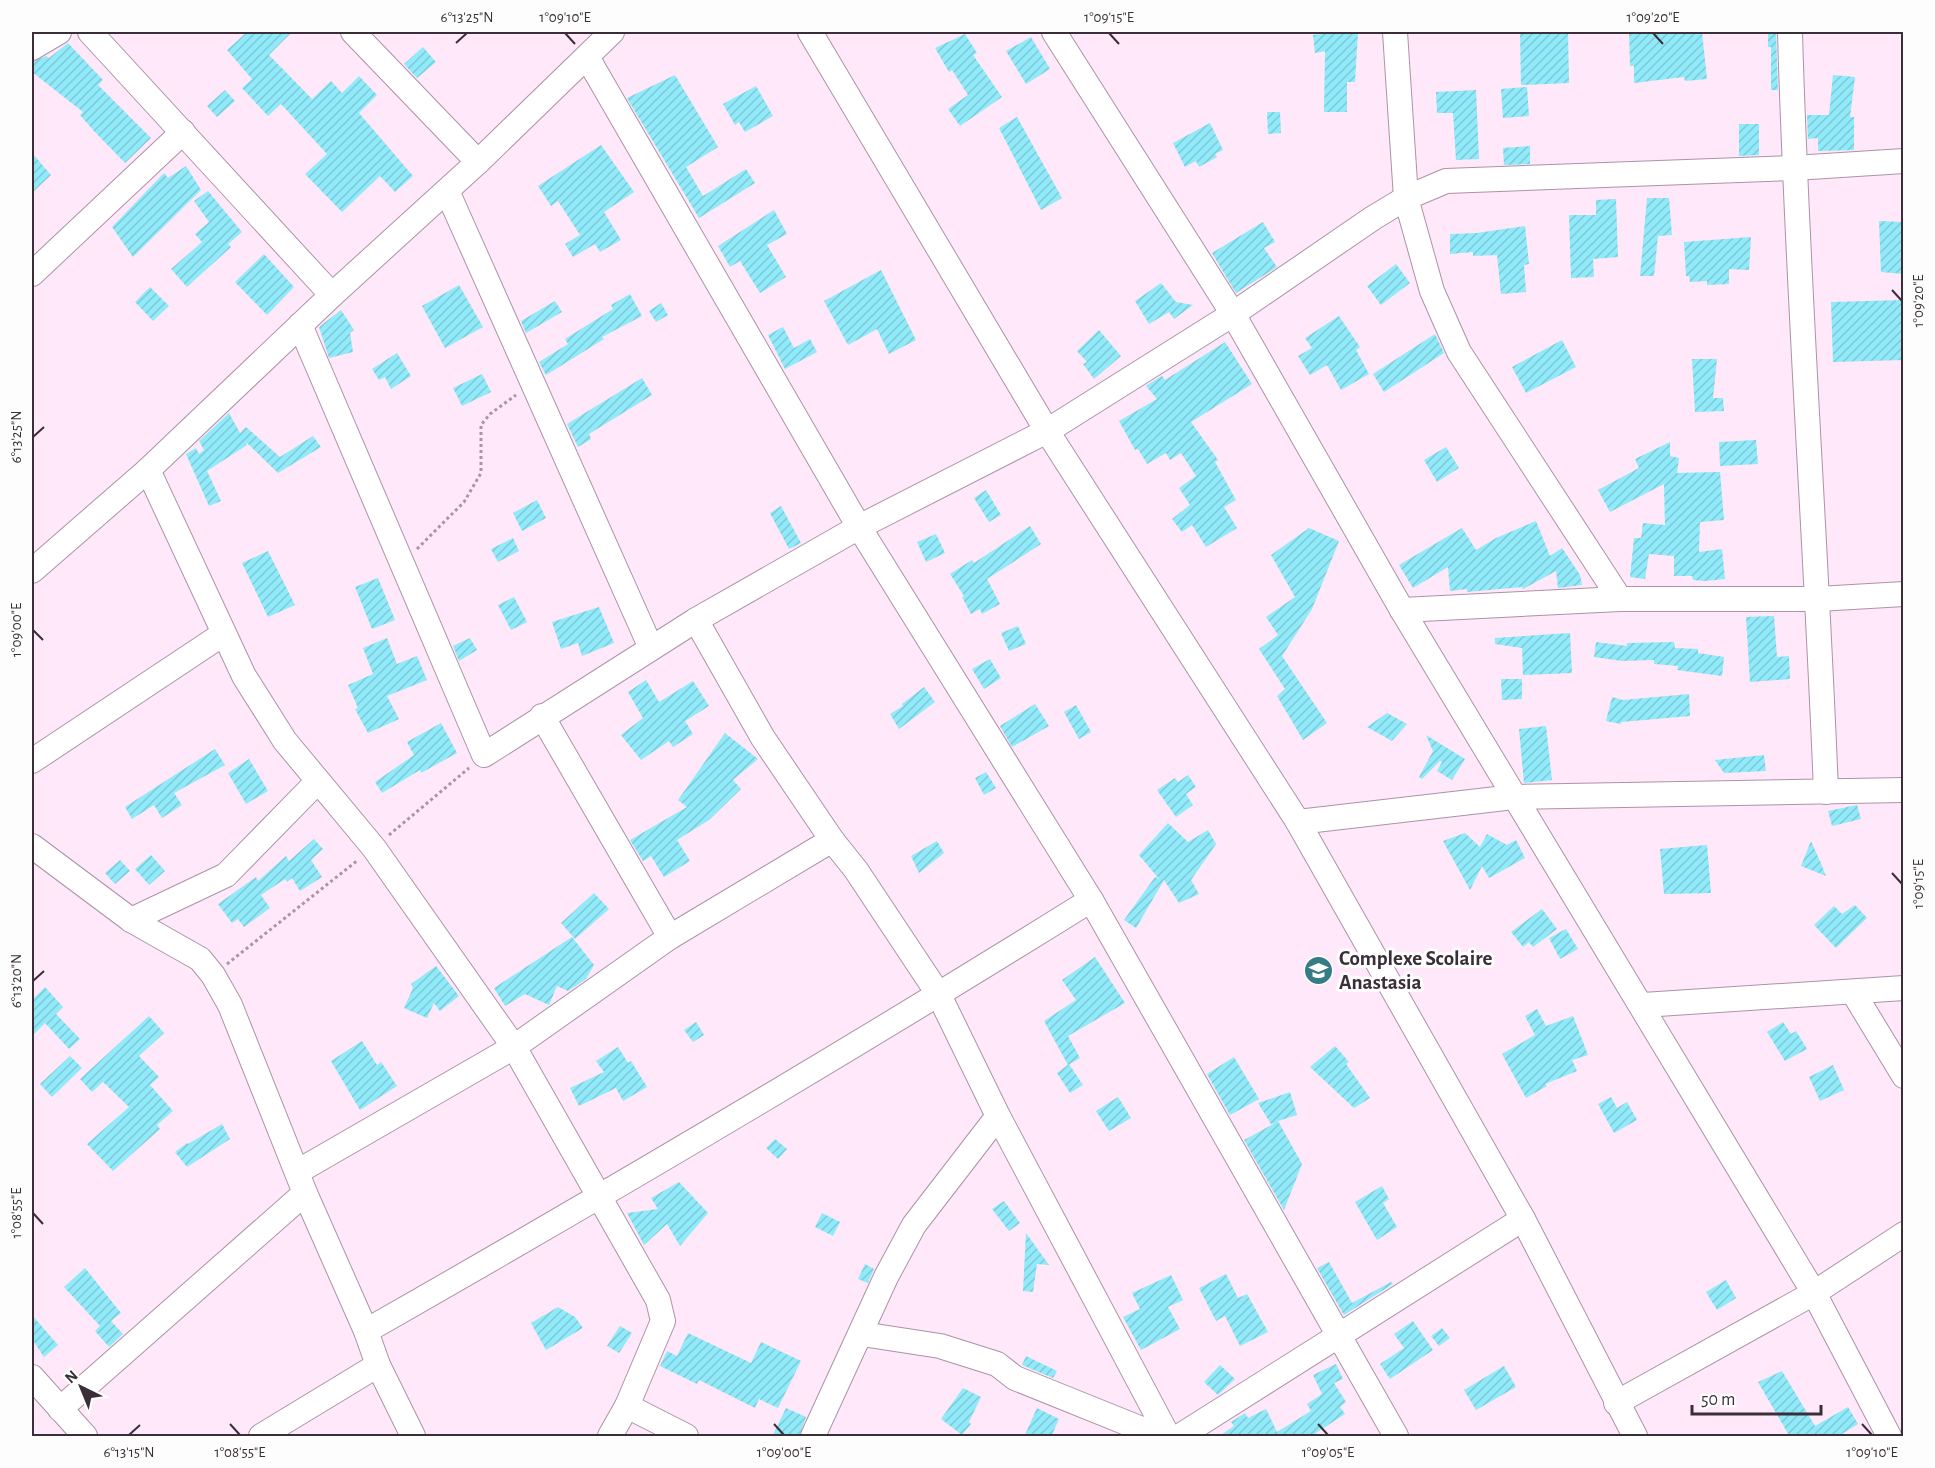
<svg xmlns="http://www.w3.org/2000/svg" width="1935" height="1468" font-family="'Alegreya Sans',sans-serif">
<defs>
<pattern id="building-hatch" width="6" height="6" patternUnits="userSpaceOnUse" patternTransform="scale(1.5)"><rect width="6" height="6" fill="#90eaf9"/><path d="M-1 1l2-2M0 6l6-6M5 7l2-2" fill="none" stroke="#7dc9d6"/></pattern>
</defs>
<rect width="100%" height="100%" fill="#fee8f9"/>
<g fill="url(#building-hatch)">
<path d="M247 32H292L269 55 312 99 331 81 342 93 359 76 377 95 359 113 413 176 395 192 380 176 342 212 305 174 327 154 281 104 268 116 242 88 252 79 227 50Z"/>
<path d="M1338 32H1358L1355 82H1347V112H1324L1325 51 1315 53 1313 35Z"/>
<path d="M1520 32H1568L1569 83 1521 85Z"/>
<path d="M1629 32H1702L1707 79 1685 81 1684 77 1634 83V66H1630Z"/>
<path d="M1768 32H1776L1778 90H1771V47H1768Z"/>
<path d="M965 34 977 53 973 55 1002 97 960 126 948 109 968 95 952 70 949 72 935 48Z"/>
<path d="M1031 37 1050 69 1026 84 1006 51Z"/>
<path d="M68 43 103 80 98 85 151 138 125 163 93 130 80 115 83 112 32 72V62L46 56 49 58Z"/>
<path d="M423 47 436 62 417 78 404 64Z"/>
<path d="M675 75 718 147 686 167 703 196 746 169 755 183 699 218 627 98Z"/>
<path d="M1833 75 1855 77 1850 117H1854V150L1818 151V138L1808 139 1807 115H1829Z"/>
<path d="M756 86 773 116 745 132 739 122 735 125 723 104Z"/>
<path d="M1527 87 1529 116 1503 118 1501 89Z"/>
<path d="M225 90 235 101 217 117 207 106Z"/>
<path d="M1476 90 1479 159 1456 160 1453 113H1437L1436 92Z"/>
<path d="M1267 112H1280L1281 133 1268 134Z"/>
<path d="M1017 117 1062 198 1041 210 999 128Z"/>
<path d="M1210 123 1223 150 1215 154 1217 157 1199 167 1196 161 1185 167 1173 143Z"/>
<path d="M1739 124H1759V155L1739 156Z"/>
<path d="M601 145 634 192 604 212 621 240 600 252 595 244 573 257 565 244 580 235 558 201 551 206 538 186Z"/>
<path d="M1530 146V164L1504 165 1503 148Z"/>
<path d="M32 153 51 175 32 193Z"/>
<path d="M186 166 201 190 133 257 112 227 164 173 168 178Z"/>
<path d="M208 191 242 232 228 244 231 247 187 287 171 269 202 242 195 234 209 222 194 201Z"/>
<path d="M1647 198H1669L1672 235 1658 236 1654 276H1640Z"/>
<path d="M1616 199 1618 257 1593 259 1594 277 1571 278 1569 215H1596V200Z"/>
<path d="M774 210 787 234 767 245 786 277 760 293 740 261 730 267 718 246Z"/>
<path d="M1879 221 1904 222V274L1881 272Z"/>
<path d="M1263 222 1275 242 1264 248 1277 267 1236 293 1212 253Z"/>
<path d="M1525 226 1529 264 1524 265 1526 292 1501 294 1497 255 1473 256V252L1450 254V234L1477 233Z"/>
<path d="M1751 237 1749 270 1729 269V284L1707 285V281L1690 282 1689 276H1686L1684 242Z"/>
<path d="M264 254 294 287 267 315 235 282Z"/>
<path d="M1396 264 1410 283 1381 305 1367 286Z"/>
<path d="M881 270 916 340 889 354 877 329 848 345 824 301Z"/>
<path d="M1161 283 1176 302 1193 305 1174 319 1169 312 1149 324 1135 301Z"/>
<path d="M459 285 483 327 445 348 422 306Z"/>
<path d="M150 287 169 306 153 321 135 302Z"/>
<path d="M630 294 642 316 602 337 604 339 546 375 539 362 568 344 565 339 613 309 611 305Z"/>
<path d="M1904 300V360L1833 362 1831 302Z"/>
<path d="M555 301 562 312 526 333 521 321Z"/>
<path d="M661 303 668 315 656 322 649 311Z"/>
<path d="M341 310 354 330 350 333 353 352 329 358 319 327Z"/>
<path d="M1339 316 1360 347 1356 350 1369 374 1341 390 1327 365 1310 375 1298 356 1312 348 1305 338Z"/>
<path d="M783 327 794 348 810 339 817 352 785 369 768 335Z"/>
<path d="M1099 330 1121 356 1094 379 1083 364 1087 362 1077 351Z"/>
<path d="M1435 334 1444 353 1384 392 1373 374Z"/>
<path d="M1562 340 1576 367 1526 393 1512 367Z"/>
<path d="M1225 342 1252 384 1191 422 1218 460 1215 462 1236 500 1224 507 1237 528 1206 547 1192 525 1182 532 1172 519 1190 505 1179 488 1196 476 1181 453 1170 460 1166 453 1147 464 1138 449 1135 450 1119 421 1157 399 1146 386 1147 385 1162 376 1165 380Z"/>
<path d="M397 353 411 376 391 389 385 377 379 380 372 369Z"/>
<path d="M1692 359H1717L1713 398H1723L1724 411 1695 412Z"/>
<path d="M482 374 491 392 462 406 453 388Z"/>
<path d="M642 378 652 395 589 434 591 439 578 447 567 424Z"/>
<path d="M229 413 240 433 246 427 280 457 313 436 321 447 278 473 246 442 247 445 207 471 221 501 209 506 186 454 196 448 199 454 204 450 199 441Z"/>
<path d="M1756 440 1758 464 1720 466 1719 442Z"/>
<path d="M1670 442V456L1679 458 1677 473 1720 472 1724 520 1700 522 1699 552 1722 549 1725 579 1705 581 1693 580 1692 576H1674V556L1649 554 1645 579 1630 577 1634 538H1641L1643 523 1665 525 1664 484 1610 512 1598 490 1639 468 1635 459Z"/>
<path d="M1446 447 1459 468 1437 482 1424 460Z"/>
<path d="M986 490 1001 515 989 522 974 498Z"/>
<path d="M537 500 546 518 522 531 513 513Z"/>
<path d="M781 506 801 543 789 549 770 513Z"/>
<path d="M1536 521 1550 556 1562 548 1580 575 1582 585 1558 588 1556 571 1523 589 1522 587 1467 592V589L1450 591 1448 567 1413 588 1399 565 1462 528 1476 550 1496 538Z"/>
<path d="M1030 526 1041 544 987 579 1000 604 982 614 980 609 971 614 962 597 964 596 950 574 972 560 974 563Z"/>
<path d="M1309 528 1339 541 1312 609 1282 656 1327 723 1303 740 1277 696 1285 689 1259 649 1278 635 1266 617 1295 597 1271 555Z"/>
<path d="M936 534 945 553 926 562 917 542Z"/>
<path d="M513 538 519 551 498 562 491 549Z"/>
<path d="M268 551 295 605 268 617 242 563Z"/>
<path d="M378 578 395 620 372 629 355 587Z"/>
<path d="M514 597 527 622 511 630 498 605Z"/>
<path d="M599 607 614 643 582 656 578 643 561 649 552 622Z"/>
<path d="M1774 616 1777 657 1789 656 1790 679 1750 682 1746 617Z"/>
<path d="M1018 626 1026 644 1009 651 1001 633Z"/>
<path d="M1570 633 1572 673 1523 675 1522 648 1495 644V638Z"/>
<path d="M387 638 397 664 417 656 427 680 387 696 399 719 368 733 355 709 358 708 348 685 373 674 363 648Z"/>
<path d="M470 638 477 650 459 661 453 646Z"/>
<path d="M1596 642 1627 646V643L1674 642 1675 648 1698 649V653L1724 657 1722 676 1677 670 1678 666 1654 664V660L1622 661 1594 657Z"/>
<path d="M990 659 1001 678 984 689 972 669Z"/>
<path d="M1501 679H1522V699L1502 700Z"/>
<path d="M646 680 659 702 693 681 709 706 685 721 693 734 673 747 669 741 641 760 621 735 643 718 628 692Z"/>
<path d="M924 687 935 702 899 729 890 714 903 706 902 704Z"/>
<path d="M1689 694 1690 716 1621 722V724L1606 721 1612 697 1623 700Z"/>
<path d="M1035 704 1049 726 1012 747 1000 726Z"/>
<path d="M1076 705 1091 732 1079 739 1064 712Z"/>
<path d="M1387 713 1407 724 1392 741 1367 727Z"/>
<path d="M441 723 457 753 421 773 420 770 382 793 375 782 414 755 407 742Z"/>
<path d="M1546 726 1552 780 1524 783 1519 729Z"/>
<path d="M725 733 758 759 733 780 741 789 709 820 677 840 690 861 664 877 651 856 643 861 630 840 687 807 678 800Z"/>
<path d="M1426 735 1465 759 1452 780 1437 771 1442 762 1440 761 1422 779 1419 777 1433 751Z"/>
<path d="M215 749 225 765 174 793 182 805 162 818 154 805 132 819 125 807Z"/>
<path d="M1764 755 1766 771 1724 773 1715 760Z"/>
<path d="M249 759 268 791 246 804 228 773Z"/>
<path d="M986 772 996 788 984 795 975 778Z"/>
<path d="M1188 775 1196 787 1186 794 1193 805 1176 817 1157 790 1175 778 1178 782Z"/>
<path d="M1857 805 1861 819 1832 826 1828 811Z"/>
<path d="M1168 823 1188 842 1208 830 1216 844 1191 880 1199 894 1179 903 1164 880 1136 928 1124 920 1155 877 1159 879 1139 855Z"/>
<path d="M1465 833 1480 847 1487 834 1507 845 1516 840 1525 858 1489 878 1482 866 1470 890 1443 841Z"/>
<path d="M314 839 323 849 311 860 322 877 300 891 292 878 287 882 285 879 261 895 270 908 244 927 238 919 232 923 218 904 256 877 258 881 286 856 289 861Z"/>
<path d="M937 841 944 853 919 873 911 856Z"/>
<path d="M1811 841 1820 861 1826 876 1801 866Z"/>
<path d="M1707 845 1711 893 1664 894 1660 849Z"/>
<path d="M151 855 165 871 149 885 135 869Z"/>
<path d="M120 860 130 871 115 884 105 873Z"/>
<path d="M594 893 609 909 575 939 561 923Z"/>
<path d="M1855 905 1867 918 1836 948 1814 925 1834 906 1842 914Z"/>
<path d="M1542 909 1557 929 1533 947 1529 942 1523 947 1511 932Z"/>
<path d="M1566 929 1578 949 1560 959 1549 938Z"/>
<path d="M572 937 594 965 586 979 568 991 557 986 549 1005 525 994 505 1006 494 988Z"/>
<path d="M1095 957 1125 1003 1068 1036 1080 1058 1068 1065 1044 1021 1076 1000 1062 980Z"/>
<path d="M436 966 459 996 440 1011 434 1003 427 1018 404 1008 413 988 411 984Z"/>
<path d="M45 987 63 1007 56 1014 80 1039 69 1049 45 1023 32 1036V1000Z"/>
<path d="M1537 1009 1546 1026 1573 1016 1588 1055 1572 1060 1577 1071 1545 1084 1547 1086 1526 1098 1502 1054 1535 1035 1525 1016Z"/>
<path d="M149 1016 164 1033 139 1056 159 1077 150 1085 173 1111 157 1125 160 1129 113 1171 87 1144 129 1107 103 1082 92 1092 80 1079Z"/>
<path d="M696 1022 704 1035 693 1042 684 1030Z"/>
<path d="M1783 1022 1791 1034 1796 1031 1807 1049 1785 1061 1767 1032Z"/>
<path d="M362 1041 377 1065 381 1062 397 1086 360 1110 331 1061Z"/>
<path d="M1335 1046 1349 1062 1346 1064 1370 1098 1354 1108 1310 1067Z"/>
<path d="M618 1047 628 1063 631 1061 647 1087 623 1101 616 1088 579 1106 570 1088 604 1072 596 1061Z"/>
<path d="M70 1056 82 1068 52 1097 40 1084Z"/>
<path d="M1234 1057 1259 1099 1230 1115 1207 1074Z"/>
<path d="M1069 1064 1083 1085 1070 1093 1057 1073Z"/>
<path d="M1833 1065 1844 1090 1820 1101 1809 1077Z"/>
<path d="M1290 1092 1297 1115 1278 1121 1302 1164 1284 1210 1244 1140 1275 1123 1271 1124 1258 1103Z"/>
<path d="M1118 1097 1131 1118 1109 1131 1096 1111Z"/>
<path d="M1611 1097 1617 1108 1627 1102 1637 1120 1614 1133 1598 1104Z"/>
<path d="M222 1124 230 1139 187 1167 175 1152 187 1143 188 1144Z"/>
<path d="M775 1139 787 1149 778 1159 766 1148Z"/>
<path d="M679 1182 708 1213 680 1246 667 1224 644 1245 627 1213 658 1209 651 1198Z"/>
<path d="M1382 1186 1389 1199 1383 1203 1397 1227 1377 1240 1355 1202Z"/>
<path d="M1004 1201 1020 1223 1009 1231 992 1209Z"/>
<path d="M822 1213 840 1222 833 1236 815 1227Z"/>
<path d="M1026 1233 1049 1265 1037 1264 1033 1292 1023 1291Z"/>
<path d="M1329 1262 1352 1303 1391 1282 1393 1284 1344 1315 1317 1268Z"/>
<path d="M865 1264 874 1269 868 1283 858 1279Z"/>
<path d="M85 1268 121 1313 111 1321 123 1334 109 1347 95 1331 100 1326 64 1287Z"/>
<path d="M1226 1274 1238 1298 1247 1294 1268 1332 1240 1346 1225 1316 1216 1321 1199 1288Z"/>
<path d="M1171 1275 1183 1300 1168 1307 1180 1329 1141 1350 1123 1317 1140 1309 1132 1293Z"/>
<path d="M1726 1280 1736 1298 1717 1310 1706 1292Z"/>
<path d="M558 1307 575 1317 583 1328 546 1350 531 1323Z"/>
<path d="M32 1315 58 1345 44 1357 32 1339Z"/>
<path d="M1413 1321 1433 1350 1390 1379 1380 1364 1404 1348 1394 1334Z"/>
<path d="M620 1326 632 1333 619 1353 607 1346Z"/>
<path d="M1442 1328 1450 1338 1439 1346 1431 1336Z"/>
<path d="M688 1333 751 1363 761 1342 801 1361 778 1408 759 1399 755 1408 699 1380 697 1384 660 1366 667 1351 677 1356Z"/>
<path d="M1026 1356 1057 1371 1053 1378 1022 1365Z"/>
<path d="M1336 1364 1343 1379 1334 1383 1346 1402 1340 1407 1345 1414 1316 1433 1311 1437H1218L1234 1426 1231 1422 1245 1413 1248 1418 1266 1409 1277 1432 1311 1411 1307 1404 1322 1394 1313 1375Z"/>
<path d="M1220 1365 1235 1379 1218 1395 1204 1382Z"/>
<path d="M1504 1366 1516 1387 1476 1410 1464 1390Z"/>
<path d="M1782 1371 1815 1426 1848 1407 1858 1424 1837 1437H1790L1758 1382Z"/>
<path d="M963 1388 981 1397 969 1422 971 1424 962 1435 941 1419Z"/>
<path d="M786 1408 806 1417 799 1437H772Z"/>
<path d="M1037 1408 1059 1419 1051 1437H1024Z"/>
</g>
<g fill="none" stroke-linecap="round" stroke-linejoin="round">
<defs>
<g id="minor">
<path d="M90 32 332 295"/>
<path d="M353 32 478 162"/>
<path d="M810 32 1047 431 1298 822 1523 1219 1635 1436"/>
<path d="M1054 32 1233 314 1402 610 1814 1293 1889 1436"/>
<path d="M1395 32 1406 198 1432 291 1459 352 1620 599"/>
<path d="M1790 32C1797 285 1816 538 1826 792"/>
<path d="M32 48 59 32"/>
<path d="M587 57 859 527 1091 900 1396 1436"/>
<path d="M447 191 651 648"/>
<path d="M32 274 183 132"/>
<path d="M300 325 484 755 696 620 859 527 1047 431 1233 314 1373 218 1406 198 1446 181 1794 168 1904 161"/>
<path d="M148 470 244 676 285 741 374 848 514 1047 658 1300 663 1321 627 1406 610 1436"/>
<path d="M32 571 148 470 332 295 478 162 612 32"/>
<path d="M1402 610 1620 599H1818L1904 594"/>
<path d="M542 716 670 937"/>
<path d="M32 761 223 634"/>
<path d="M1298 822 1514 797 1904 790"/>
<path d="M832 840 856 870 939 995 998 1116 1168 1436"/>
<path d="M32 846 131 920 200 959 213 975 230 1005 305 1193 366 1331 378 1365 413 1436"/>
<path d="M131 920 226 875 318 781"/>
<path d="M1853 992 1904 1076"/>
<path d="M1643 1005 1904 988"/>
<path d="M297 1172 514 1047 670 937 832 840 763 738 696 620"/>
<path d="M366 1331C610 1192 852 1049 1091 900"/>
<path d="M862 1334 940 1346 997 1364 1015 1378 1159 1436"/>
<path d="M32 1377 85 1436"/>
<path d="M1616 1403 1814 1293 1904 1234"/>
<path d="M627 1406 686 1436"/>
<path d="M60 1409 305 1193"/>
<path d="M261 1436 378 1365"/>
<path d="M813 1436 886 1277 914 1225 998 1116"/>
<path d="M1180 1436 1523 1219"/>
</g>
</defs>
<use href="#minor" stroke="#ac93a7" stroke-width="26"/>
<g stroke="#a796a3" stroke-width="3" stroke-dasharray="3 3" stroke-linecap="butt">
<path d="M417 549 464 502 481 473V425L490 414 516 395"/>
<path d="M389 835 469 768"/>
<path d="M227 964 358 860"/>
</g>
<use href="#minor" stroke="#fff" stroke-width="24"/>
</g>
<path fill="none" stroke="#3a2f38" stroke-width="2" d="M565 33 575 44M1109 33 1119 44M1653 33 1663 44M456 43 467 33M1892 290 1902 301M33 437 44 427M33 630 43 640M1892 873 1902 884M33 981 44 971M33 1213 43 1224M230 1424 240 1435M774 1424 784 1435M1318 1424 1328 1435M1862 1424 1872 1435M129 1435 140 1425"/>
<defs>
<symbol id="school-disc" viewBox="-11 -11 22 22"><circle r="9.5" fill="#357c87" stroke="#fdfdfd"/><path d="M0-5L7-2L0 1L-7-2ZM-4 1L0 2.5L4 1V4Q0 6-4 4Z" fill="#fff"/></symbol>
</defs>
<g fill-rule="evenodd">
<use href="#school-disc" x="1302" y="954" width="33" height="33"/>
</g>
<g text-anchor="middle" stroke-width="6" stroke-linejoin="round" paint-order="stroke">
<g font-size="21" font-weight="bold" fill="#3a2f38" stroke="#fdfdfd" text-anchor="start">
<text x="1339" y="965">Complexe Scolaire<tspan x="1339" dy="24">Anastasia</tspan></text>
</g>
</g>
<rect width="1935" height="1468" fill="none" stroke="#fdfdfd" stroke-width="66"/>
<g transform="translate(81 1387) rotate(317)" stroke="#fdfdfd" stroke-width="4.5" paint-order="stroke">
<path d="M0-4.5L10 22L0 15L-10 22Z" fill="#3a2f38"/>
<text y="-9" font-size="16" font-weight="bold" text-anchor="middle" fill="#3a2f38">N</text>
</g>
<path d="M1692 1405v9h129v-9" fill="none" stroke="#3a2f38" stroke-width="3"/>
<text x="1701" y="1405" font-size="18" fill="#3a2f38" stroke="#fdfdfd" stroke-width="4.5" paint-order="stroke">50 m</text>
<rect x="33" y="33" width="1869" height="1402" fill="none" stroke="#3a2f38" stroke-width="2"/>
<g font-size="15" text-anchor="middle" fill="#3a2f38">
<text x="467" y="22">6°13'25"N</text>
<text x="565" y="22">1°09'10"E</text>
<text x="1109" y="22">1°09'15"E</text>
<text x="1653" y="22">1°09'20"E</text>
<text transform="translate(1918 301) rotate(-90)" y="5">1°09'20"E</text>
<text transform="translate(16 437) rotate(-90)" y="5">6°13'25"N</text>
<text transform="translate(16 630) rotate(-90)" y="5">1°09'00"E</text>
<text transform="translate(1918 884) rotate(-90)" y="5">1°09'15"E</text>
<text transform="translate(16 981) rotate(-90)" y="5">6°13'20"N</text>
<text transform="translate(16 1213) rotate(-90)" y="5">1°08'55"E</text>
<text x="129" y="1457">6°13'15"N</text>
<text x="240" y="1457">1°08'55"E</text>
<text x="784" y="1457">1°09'00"E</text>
<text x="1328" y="1457">1°09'05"E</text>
<text x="1872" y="1457">1°09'10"E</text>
</g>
</svg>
